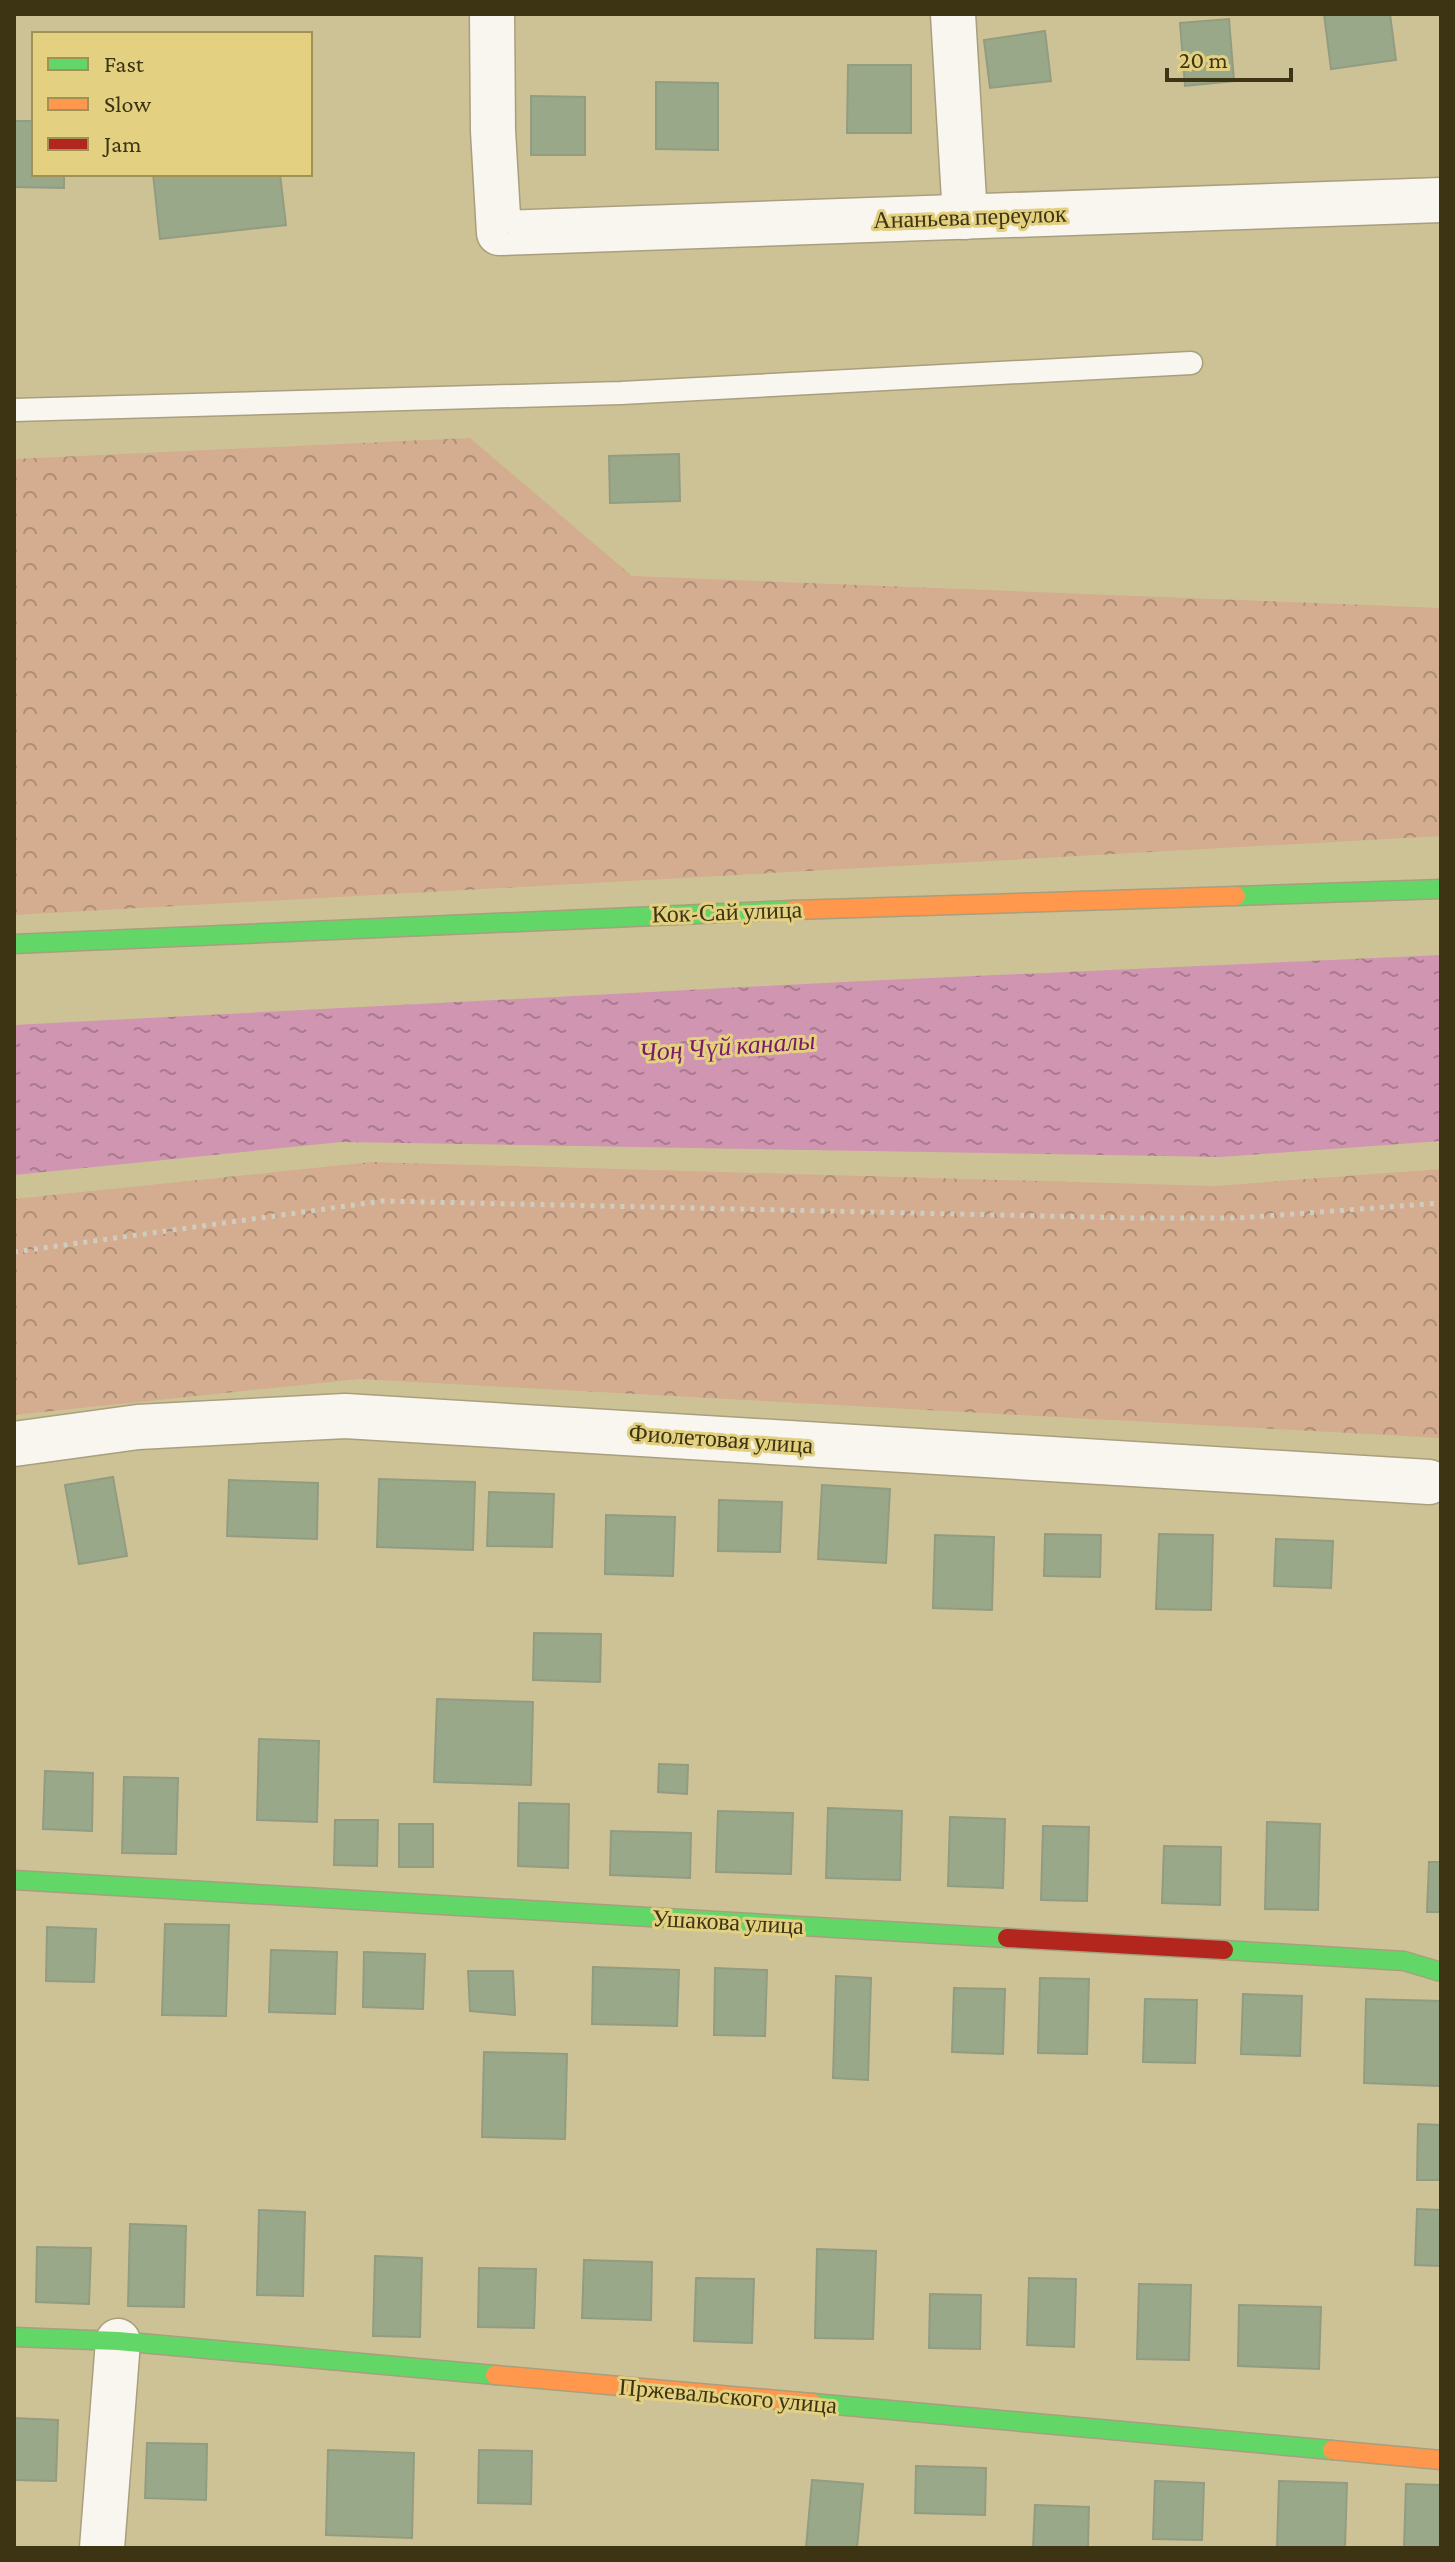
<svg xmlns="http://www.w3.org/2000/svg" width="1455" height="2562" font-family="'Crimson Pro',serif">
<defs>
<pattern id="forest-crowns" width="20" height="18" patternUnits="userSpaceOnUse" patternTransform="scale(2)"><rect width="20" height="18" fill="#d4ac8f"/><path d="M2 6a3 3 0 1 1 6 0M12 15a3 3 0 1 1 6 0" fill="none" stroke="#ad8d74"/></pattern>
<pattern id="water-ripples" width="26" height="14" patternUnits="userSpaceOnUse" patternTransform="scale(2)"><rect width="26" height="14" fill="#d095b1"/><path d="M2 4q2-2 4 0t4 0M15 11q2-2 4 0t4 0" fill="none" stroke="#aa7a8f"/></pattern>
</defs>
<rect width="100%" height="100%" fill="#cdc296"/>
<g fill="url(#forest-crowns)">
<path d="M470 438 632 576 1441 608V836L14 915V459Z"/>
<path d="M372 1162 1215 1186 1441 1169V1438L360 1379 14 1415V1199Z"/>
</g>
<path fill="url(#water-ripples)" d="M1441 955V1141L1221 1157 342 1142 14 1175V1025L843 982Z"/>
<g fill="#9aa88a" stroke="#939c80" stroke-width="2">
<path d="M1324 14H1390L1396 60 1331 69Z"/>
<path d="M1229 19 1234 81 1185 86 1180 23Z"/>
<path d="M1045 31 1051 81 990 88 984 40Z"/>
<path d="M848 65H911V133H847Z"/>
<path d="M656 82 718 83V150L656 149Z"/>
<path d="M531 96 585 97V155H531Z"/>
<path d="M14 121H34V174H64V188L14 187Z"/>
<path d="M153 174H280L286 225 160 239Z"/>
<path d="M679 454 680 501 610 503 609 456Z"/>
<path d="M113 1477 127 1556 79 1564 65 1485Z"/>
<path d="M379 1479 475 1482 473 1550 377 1547Z"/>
<path d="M229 1480 318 1483 317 1539 227 1536Z"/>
<path d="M822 1485 890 1489 886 1563 818 1559Z"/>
<path d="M489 1492 554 1494 552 1547 487 1546Z"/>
<path d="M719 1500 782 1502 780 1552 718 1551Z"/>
<path d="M606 1515 675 1517 673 1576 605 1574Z"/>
<path d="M1045 1534 1101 1535 1100 1577 1044 1576Z"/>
<path d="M1159 1534 1213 1535 1211 1610 1156 1609Z"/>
<path d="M935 1535 994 1537 992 1610 933 1608Z"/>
<path d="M1276 1539 1333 1541 1331 1588 1274 1586Z"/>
<path d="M534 1633 601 1634 600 1682 533 1680Z"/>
<path d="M437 1699 533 1702 531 1785 434 1782Z"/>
<path d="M259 1739 319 1741 317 1822 257 1820Z"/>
<path d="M659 1764 688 1765 687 1794 658 1792Z"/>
<path d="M45 1771 93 1773 92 1831 43 1829Z"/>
<path d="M124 1777 178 1778 176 1854 122 1853Z"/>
<path d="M519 1803 569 1804 568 1868 518 1866Z"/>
<path d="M828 1808 902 1811 900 1880 826 1878Z"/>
<path d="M718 1811 793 1813 791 1874 716 1872Z"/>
<path d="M950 1817 1005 1819 1003 1888 948 1886Z"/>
<path d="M335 1820H378L377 1866 334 1865Z"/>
<path d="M1267 1822 1320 1824 1318 1910 1265 1909Z"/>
<rect x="399" y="1824" width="34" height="43"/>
<path d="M1043 1826 1089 1827 1087 1901 1041 1900Z"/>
<path d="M611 1831 691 1833 690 1878 610 1875Z"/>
<path d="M1164 1846 1221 1847 1220 1905 1162 1903Z"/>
<path d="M1429 1862H1441V1912H1427Z"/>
<path d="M165 1924 229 1925 226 2016 162 2015Z"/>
<path d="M47 1927 96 1929 94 1982 46 1981Z"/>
<path d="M271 1950 337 1952 335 2014 269 2012Z"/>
<path d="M364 1952 425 1954 423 2009 363 2007Z"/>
<path d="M593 1967 679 1970 677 2026 592 2024Z"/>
<path d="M715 1968 767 1970 765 2036 714 2035Z"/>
<path d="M468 1971H513L515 2015 470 2011Z"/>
<path d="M836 1976 871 1978 868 2080 833 2078Z"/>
<path d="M1040 1978 1089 1979 1087 2054 1038 2053Z"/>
<path d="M954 1988 1005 1989 1003 2054 952 2052Z"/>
<path d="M1243 1994 1302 1996 1300 2056 1241 2054Z"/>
<path d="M1145 1999 1197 2000 1195 2063 1143 2062Z"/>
<path d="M1366 1999 1441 2001 1440 2086 1364 2083Z"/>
<path d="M484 2052 567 2054 565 2139 482 2137Z"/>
<path d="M1418 2124 1441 2125V2180H1417Z"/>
<path d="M1417 2209 1441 2210V2266L1415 2265Z"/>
<path d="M259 2210 305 2212 303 2296 257 2295Z"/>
<path d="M130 2224 186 2226 184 2307 128 2306Z"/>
<path d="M37 2247 91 2248 89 2304 36 2302Z"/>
<path d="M817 2249 876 2251 873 2339 815 2338Z"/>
<path d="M375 2256 422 2258 420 2337 373 2336Z"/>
<path d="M584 2260 652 2262 651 2320 582 2318Z"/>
<path d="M479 2268 536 2269 534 2328 478 2327Z"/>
<path d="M696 2278 754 2279 752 2343 694 2341Z"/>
<path d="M1029 2278 1076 2279 1074 2347 1027 2345Z"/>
<path d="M1139 2284 1191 2285 1189 2360 1137 2359Z"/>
<path d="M930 2294 981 2295 980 2349 929 2348Z"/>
<path d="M1239 2305 1321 2307 1319 2369 1238 2366Z"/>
<path d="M14 2418 58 2420 56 2481 14 2480Z"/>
<path d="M147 2443 207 2444 206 2500 145 2498Z"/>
<path d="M328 2450 414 2453 412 2538 326 2535Z"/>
<path d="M479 2450 532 2451 531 2504 478 2503Z"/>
<path d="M916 2466 986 2468 985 2515 915 2513Z"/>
<path d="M812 2480 863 2484 857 2548H806Z"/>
<path d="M1155 2481 1204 2483 1202 2540 1153 2539Z"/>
<path d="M1279 2481 1347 2483 1345 2548H1277Z"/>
<path d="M1406 2484 1441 2485V2548H1404Z"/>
<path d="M1035 2505 1089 2507 1088 2548H1033Z"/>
</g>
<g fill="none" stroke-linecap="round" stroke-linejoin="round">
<defs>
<path id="lane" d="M14 410 621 393 1191 363"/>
<g id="street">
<path d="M492 14 493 131 499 233 1441 200"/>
<path d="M953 14 965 217"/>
<path d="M14 1444 138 1427 345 1416 1429 1482"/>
<path d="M102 2548 118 2341"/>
</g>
<g id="fast">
<path d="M1236 896 1441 889"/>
<path d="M14 944 793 910"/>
<path d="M14 1880 1007 1938"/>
<path d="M1224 1950 1404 1961 1441 1972"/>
<path d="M14 2337 118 2341 495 2375"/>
<path d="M813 2403 1332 2450"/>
</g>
<g id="slow">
<path d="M793 910 1236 896"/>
<path d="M495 2375 813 2403"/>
<path d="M1332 2450 1441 2460"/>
</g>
<path id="jam" d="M1007 1938 1224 1950"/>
</defs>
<use href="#lane" stroke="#a89f7d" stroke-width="25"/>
<use href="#street" stroke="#a89f7d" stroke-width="47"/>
<use href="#fast" stroke="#a89f7d" stroke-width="21"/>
<use href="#slow" stroke="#a89f7d" stroke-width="21"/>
<use href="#jam" stroke="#a89f7d" stroke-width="21"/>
<path stroke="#d0cdbf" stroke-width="5" stroke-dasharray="4 6" stroke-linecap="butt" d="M14 1252 383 1201 1133 1218H1239L1441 1203"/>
<use href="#lane" stroke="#f8f6ef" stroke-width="22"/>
<use href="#street" stroke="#f8f6ef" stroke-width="44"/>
<use href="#fast" stroke="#63d668" stroke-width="18"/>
<use href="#slow" stroke="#ff974d" stroke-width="18"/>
<use href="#jam" stroke="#b3261e" stroke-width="18"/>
</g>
<g text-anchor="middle" stroke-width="6" stroke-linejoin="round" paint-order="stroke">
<g font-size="24" fill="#3c3413" stroke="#e3d080">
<text transform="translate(970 217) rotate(-2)" y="8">Ананьева переулок</text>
<text transform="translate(727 912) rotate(-2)" y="8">Кок-Сай улица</text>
<text transform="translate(721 1439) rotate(4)" y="8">Фиолетовая улица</text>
<text transform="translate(728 1922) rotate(3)" y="8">Ушакова улица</text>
<text transform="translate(728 2396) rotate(5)" y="8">Пржевальского улица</text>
</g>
<g font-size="26" font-style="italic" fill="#791b68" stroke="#e3d080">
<text transform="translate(727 1046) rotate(-4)" y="9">Чоң Чүй каналы</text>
</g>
</g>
<rect width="1455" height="2562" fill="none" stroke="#3c3413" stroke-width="32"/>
<rect x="32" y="32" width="280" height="144" fill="#e3d080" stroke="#a09254" stroke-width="2"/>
<rect x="48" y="58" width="40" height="12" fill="#63d668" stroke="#a09254" stroke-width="2"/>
<text x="104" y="72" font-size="24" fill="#3c3413">Fast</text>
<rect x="48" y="98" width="40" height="12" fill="#ff974d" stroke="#a09254" stroke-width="2"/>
<text x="104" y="112" font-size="24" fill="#3c3413">Slow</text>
<rect x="48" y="138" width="40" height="12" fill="#b3261e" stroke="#a09254" stroke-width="2"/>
<text x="104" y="152" font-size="24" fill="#3c3413">Jam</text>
<path d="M1167 68v12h124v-12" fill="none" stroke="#3c3413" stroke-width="4"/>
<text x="1179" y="68" font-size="24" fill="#3c3413" stroke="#e3d080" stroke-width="6" paint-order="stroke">20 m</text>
</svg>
